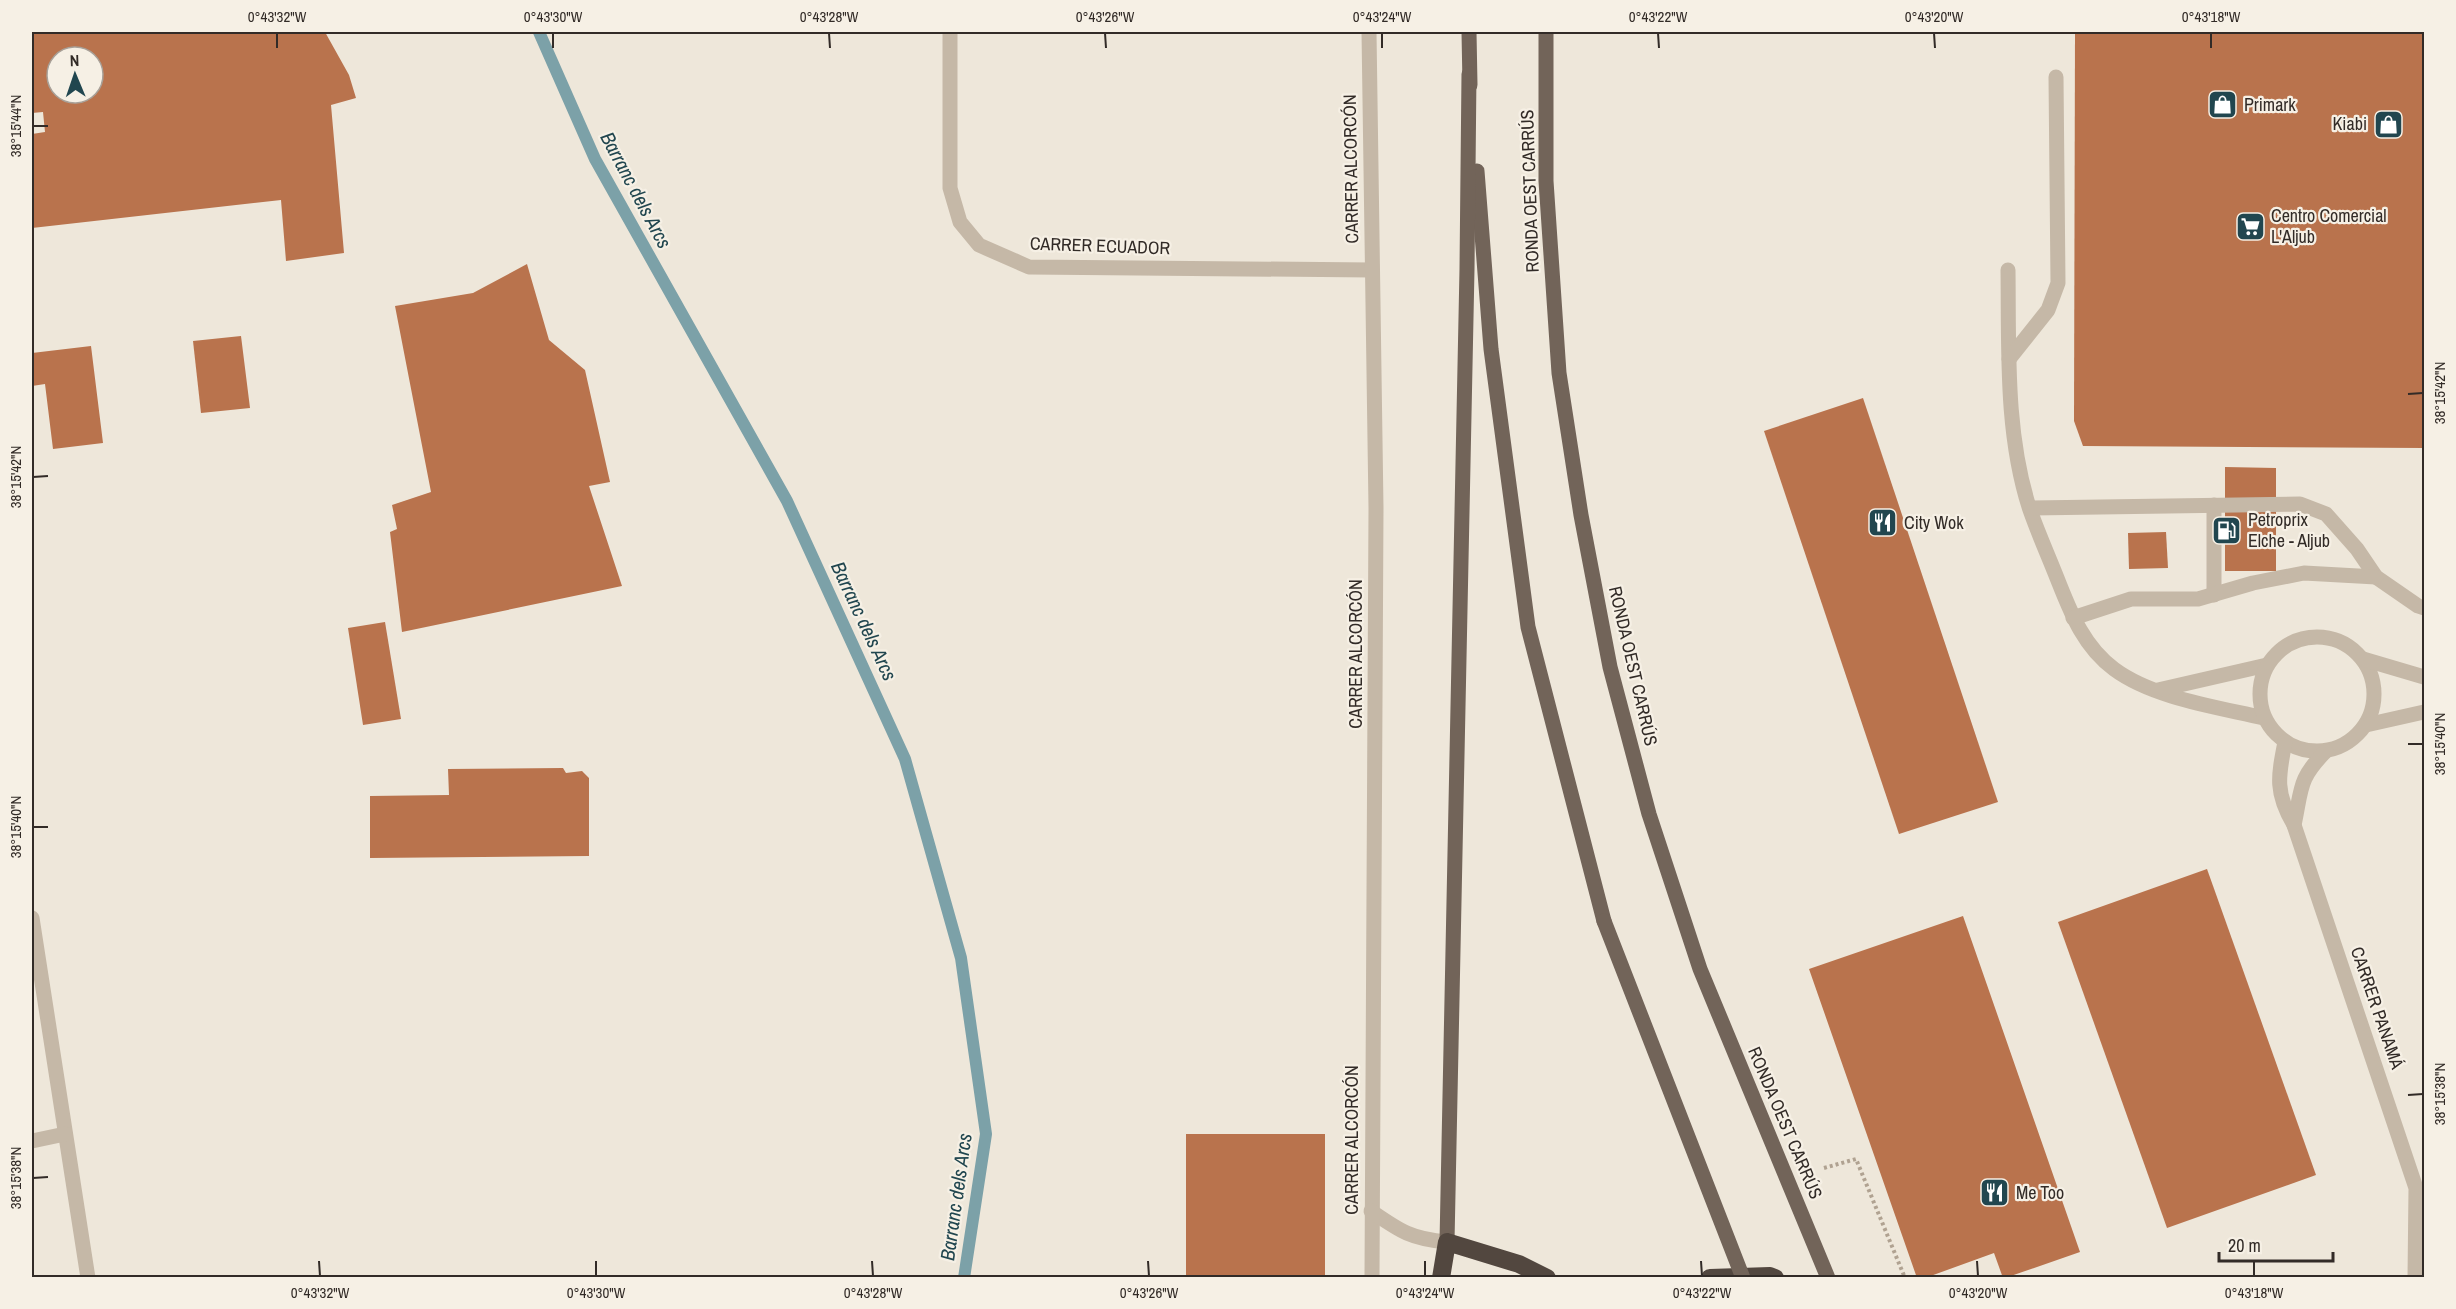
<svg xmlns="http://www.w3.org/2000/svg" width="2456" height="1309" font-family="'Archivo Narrow',sans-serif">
<rect width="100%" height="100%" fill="#eee7da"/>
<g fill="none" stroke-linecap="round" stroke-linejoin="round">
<path stroke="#7ca1a8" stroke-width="12" d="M539 32 595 159 787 501 905 759 961 958 986 1134 964 1278"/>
</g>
<g fill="#b9734d" fill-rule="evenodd">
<path d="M32 32H325L349 75 356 98 331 105 344 253 286 261 281 200 32 228V134L45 132 43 112 32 113ZM57 57H93V93H57Z"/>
<path d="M2075 32H2424V448L2083 446 2074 421Z"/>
<path d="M527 264 549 340 585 370 610 482 589 486 622 586 402 632 390 532 397 529 392 505 431 492 395 306 473 293Z"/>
<path d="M241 336 250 408 201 413 193 341Z"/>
<path d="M91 346 103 443 53 449 45 384 32 386V353Z"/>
<path d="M1863 398 1998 802 1899 834 1764 431Z"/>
<path d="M2225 467 2276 468V571H2225Z"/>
<path d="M2166 532 2168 568 2129 569 2128 533Z"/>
<path d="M385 622 401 719 363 725 348 628Z"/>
<path d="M563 768 566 773 582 771 589 778V856L370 858V796L449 795 448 769Z"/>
<path d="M2207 869 2316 1175 2167 1228 2058 922Z"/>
<path d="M1963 916 2080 1252 2005 1278H2003L1994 1253 1925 1278H1917L1809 969Z"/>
<rect x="1186" y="1134" width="139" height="144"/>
</g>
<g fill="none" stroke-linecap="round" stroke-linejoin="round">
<path stroke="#b0a291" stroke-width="4" stroke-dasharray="3 3" stroke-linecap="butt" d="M1824 1168 1856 1159 1905 1278"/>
<g stroke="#c5b8a7" stroke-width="15">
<path d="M2008 270C2009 349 2005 434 2030 510 2038 533 2048 555 2057 578 2071 613 2083 646 2114 669 2153 698 2217 707 2264 718"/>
<path d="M2009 359 2048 310 2058 283 2056 77"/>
<path d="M2214 505V595"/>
<path d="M2030 508 2300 504 2326 514 2357 549 2376 577 2418 606 2424 608"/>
<path d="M2073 618 2131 599H2198L2253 583 2304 573 2376 577"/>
<path d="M2158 690 2267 665"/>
</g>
<g stroke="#c5b8a7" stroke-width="15">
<path d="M950 32V188L960 222 979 245 1029 267 1372 270"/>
<path d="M1369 32 1376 508 1372 1278"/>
<circle cx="2317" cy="694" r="57"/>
<path d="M2363 659 2424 677"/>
<path d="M2366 725 2424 712"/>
<path d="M2285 742C2278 777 2275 793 2294 825L2416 1188 2415 1278"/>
<path d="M2294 825C2302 788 2298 779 2326 751"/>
<path d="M32 918 88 1278"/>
<path d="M32 1141 65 1134"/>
<path d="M1371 1211C1400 1231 1411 1239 1447 1242"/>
</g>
<g stroke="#726459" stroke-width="15">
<path d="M1469 32 1470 85"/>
<path d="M1546 32V181L1559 373 1581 515 1610 667 1649 814 1700 969 1828 1278"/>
<path d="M1477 171 1491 349 1528 627 1604 921"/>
<path d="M1447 1242 1467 269 1469 74"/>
</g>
<g stroke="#52473f" stroke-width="18">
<path d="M1441 1278 1447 1242 1519 1264 1547 1278"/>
<path d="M1710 1278 1770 1276 1775 1278"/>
</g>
<path stroke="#726459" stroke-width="15" d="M1604 921 1743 1278"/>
</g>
<path fill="none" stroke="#322b27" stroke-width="2" d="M277 33V48M553 33V48M829 33 830 48M1105 33 1106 48M1382 33V48M1658 33 1659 48M1934 33 1935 48M2211 33V48M33 126H48M2408 394 2423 393M33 477 48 476M2408 744H2423M33 827H48M2408 1095 2423 1094M33 1178 48 1177M319 1261 320 1276M596 1261V1276M872 1261 873 1276M1148 1261 1149 1276M1425 1261V1276M1701 1261 1702 1276M1977 1261 1978 1276M2254 1261V1276"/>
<defs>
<symbol id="shop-square" viewBox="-11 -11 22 22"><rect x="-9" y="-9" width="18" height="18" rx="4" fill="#21464f" stroke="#f6f0e5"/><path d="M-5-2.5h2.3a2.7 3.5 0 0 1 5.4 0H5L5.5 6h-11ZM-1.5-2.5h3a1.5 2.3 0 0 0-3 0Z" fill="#fff"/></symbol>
<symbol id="supermarket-square" viewBox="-11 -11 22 22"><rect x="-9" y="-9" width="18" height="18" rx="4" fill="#21464f" stroke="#f6f0e5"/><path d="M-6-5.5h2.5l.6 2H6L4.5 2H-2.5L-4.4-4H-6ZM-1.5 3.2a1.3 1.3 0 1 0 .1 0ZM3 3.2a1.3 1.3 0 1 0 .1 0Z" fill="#fff"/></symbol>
<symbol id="restaurant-square" viewBox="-11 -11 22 22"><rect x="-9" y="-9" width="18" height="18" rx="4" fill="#21464f" stroke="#f6f0e5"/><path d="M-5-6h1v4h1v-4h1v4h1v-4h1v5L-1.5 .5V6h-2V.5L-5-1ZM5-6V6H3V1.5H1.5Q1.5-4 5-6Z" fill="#fff"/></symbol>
<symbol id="fuel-square" viewBox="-11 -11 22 22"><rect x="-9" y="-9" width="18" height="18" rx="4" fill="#21464f" stroke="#f6f0e5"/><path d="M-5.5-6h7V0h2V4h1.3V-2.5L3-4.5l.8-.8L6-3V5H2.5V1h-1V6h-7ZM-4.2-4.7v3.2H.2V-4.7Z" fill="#fff"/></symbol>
</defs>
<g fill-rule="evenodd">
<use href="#shop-square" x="2206" y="88" width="33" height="33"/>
<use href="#shop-square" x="2372" y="108" width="33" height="33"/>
<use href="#supermarket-square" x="2234" y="210" width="33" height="33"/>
<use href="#restaurant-square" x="1866" y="506" width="33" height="33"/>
<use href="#fuel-square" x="2210" y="514" width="33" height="33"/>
<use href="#restaurant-square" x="1978" y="1176" width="33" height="33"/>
</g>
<g text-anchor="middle" stroke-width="4.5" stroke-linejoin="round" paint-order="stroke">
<g font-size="18" fill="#322b27" stroke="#f6f0e5" text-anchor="start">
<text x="2244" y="111">Primark</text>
<text x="2367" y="130" text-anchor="end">Kiabi</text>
<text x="2271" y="222">Centro Comercial<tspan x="2271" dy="21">L'Aljub</tspan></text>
<text x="2248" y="526">Petroprix<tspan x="2248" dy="21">Elche - Aljub</tspan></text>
<text x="1904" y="529">City Wok</text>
<text x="2016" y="1199">Me Too</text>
</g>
<g font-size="18" fill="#322b27" stroke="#f6f0e5">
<text transform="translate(1351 169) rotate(-91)" y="6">CARRER ALCORCÓN</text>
<text transform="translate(1530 191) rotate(-92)" y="6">RONDA OEST CARRÚS</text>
<text transform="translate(1100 246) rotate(2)" y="6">CARRER ECUADOR</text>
<text transform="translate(1356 654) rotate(-90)" y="6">CARRER ALCORCÓN</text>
<text transform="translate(1633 666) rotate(77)" y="6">RONDA OEST CARRÚS</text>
<text transform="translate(2377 1008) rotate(71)" y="6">CARRER PANAMÁ</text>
<text transform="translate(1785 1123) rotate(67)" y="6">RONDA OEST CARRÚS</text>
<text transform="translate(1352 1140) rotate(-90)" y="6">CARRER ALCORCÓN</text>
</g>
<g font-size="20" font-style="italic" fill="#21464f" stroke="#f6f0e5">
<text transform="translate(636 190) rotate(62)" y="7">Barranc dels Arcs</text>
<text transform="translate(864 621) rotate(65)" y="7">Barranc dels Arcs</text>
<text transform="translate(956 1197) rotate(-82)" y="7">Barranc dels Arcs</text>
</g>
</g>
<rect width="2456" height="1309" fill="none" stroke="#f6f0e5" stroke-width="66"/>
<g transform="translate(75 75) rotate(358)"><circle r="28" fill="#f6f0e5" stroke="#a8a199" stroke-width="1.5"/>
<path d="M0-4.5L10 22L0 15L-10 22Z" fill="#21464f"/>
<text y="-9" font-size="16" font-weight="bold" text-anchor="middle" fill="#322b27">N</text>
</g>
<path d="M2219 1252v9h114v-9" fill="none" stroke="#322b27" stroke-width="3"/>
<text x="2228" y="1252" font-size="18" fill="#322b27" stroke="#f6f0e5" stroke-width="4.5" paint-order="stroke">20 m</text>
<rect x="33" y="33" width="2390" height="1243" fill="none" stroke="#322b27" stroke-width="2"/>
<g font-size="15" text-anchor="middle" fill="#322b27">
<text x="277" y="22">0°43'32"W</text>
<text x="553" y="22">0°43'30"W</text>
<text x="829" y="22">0°43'28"W</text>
<text x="1105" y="22">0°43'26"W</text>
<text x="1382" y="22">0°43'24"W</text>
<text x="1658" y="22">0°43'22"W</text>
<text x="1934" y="22">0°43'20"W</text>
<text x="2211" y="22">0°43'18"W</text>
<text transform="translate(16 126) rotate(-90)" y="5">38°15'44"N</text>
<text transform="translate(2440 393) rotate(-90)" y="5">38°15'42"N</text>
<text transform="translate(16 477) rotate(-90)" y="5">38°15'42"N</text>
<text transform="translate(2440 744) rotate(-90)" y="5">38°15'40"N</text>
<text transform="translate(16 827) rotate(-90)" y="5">38°15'40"N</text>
<text transform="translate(2440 1094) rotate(-90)" y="5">38°15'38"N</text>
<text transform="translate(16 1178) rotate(-90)" y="5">38°15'38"N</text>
<text x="320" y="1298">0°43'32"W</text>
<text x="596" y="1298">0°43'30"W</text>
<text x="873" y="1298">0°43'28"W</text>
<text x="1149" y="1298">0°43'26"W</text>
<text x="1425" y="1298">0°43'24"W</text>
<text x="1702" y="1298">0°43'22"W</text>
<text x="1978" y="1298">0°43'20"W</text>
<text x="2254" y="1298">0°43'18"W</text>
</g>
</svg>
